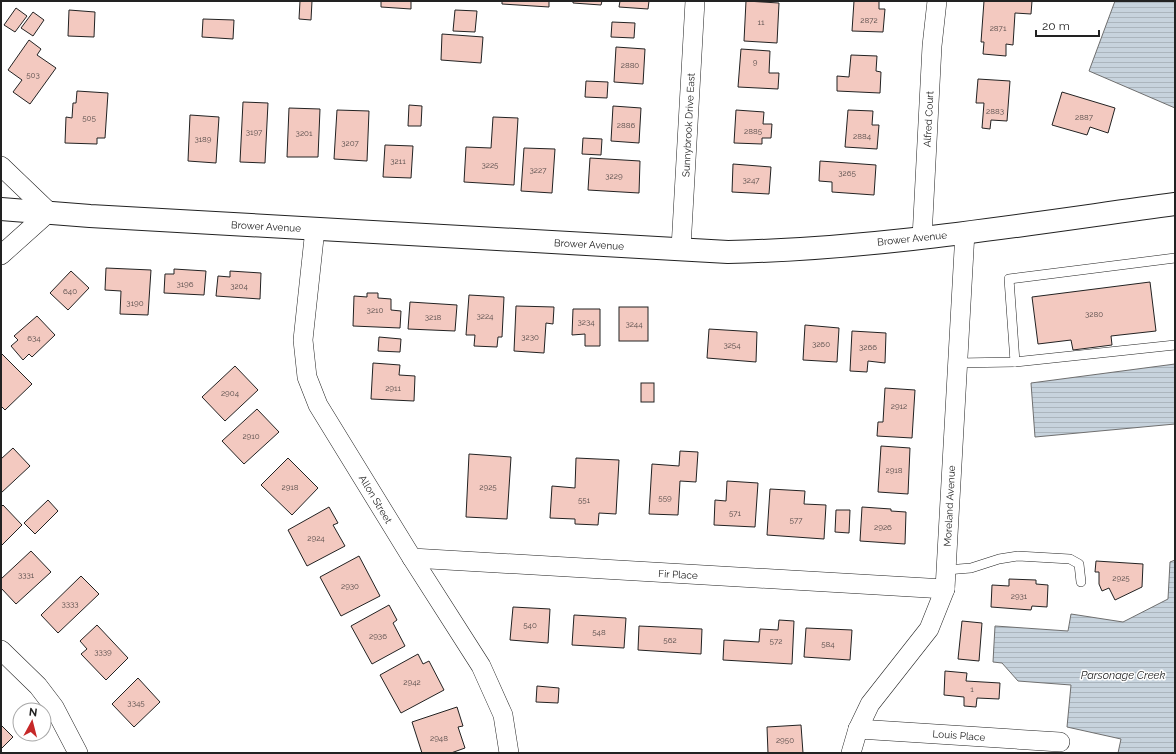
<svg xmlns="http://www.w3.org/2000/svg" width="1176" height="754" font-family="Raleway,sans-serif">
<defs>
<pattern id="water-rules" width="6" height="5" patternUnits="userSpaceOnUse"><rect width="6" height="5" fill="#c7d3dd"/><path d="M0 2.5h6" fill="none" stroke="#abb5bd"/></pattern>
</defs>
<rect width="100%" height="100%" fill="#fff"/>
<g fill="url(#water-rules)" stroke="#6f6f6f">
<path d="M1115 1H1175V108L1089 71Z"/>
<path d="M1175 364V424L1035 437 1031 383Z"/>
<path d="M1175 560V753H1118L1121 739 1067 727 1071 685 1018 681 1002 663 993 662 995 626 1068 631 1071 614 1123 622 1168 599 1170 562Z"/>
</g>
<g fill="#f3c9c0" stroke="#222">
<path d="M300 1H312L311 20 299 19Z"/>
<path d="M381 1H411V9L381 7Z"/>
<path d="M502 1H549V7L502 4Z"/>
<path d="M573 1H602L601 5 573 3Z"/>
<path d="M620 1H649L648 9 619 7Z"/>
<path d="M746 1 779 3 777 43 744 41Z"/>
<path d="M854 1H879V9H885L883 32 852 31Z"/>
<path d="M984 1H1032L1031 14 1015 13 1013 45 1006 44V56L983 54 984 42H981Z"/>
<path d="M16 8 27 16 15 32 4 25Z"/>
<path d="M69 10 95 12 94 37 68 36Z"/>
<path d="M455 10 477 11 475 32 453 31Z"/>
<path d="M33 12 44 20 33 36 21 28Z"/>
<path d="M203 19 234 20 233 39 202 37Z"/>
<path d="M612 22 635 23 634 38 611 37Z"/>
<path d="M442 34 483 37 481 63 441 60Z"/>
<path d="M29 40 41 49 37 55 56 68 30 104 13 92 22 80 8 70Z"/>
<path d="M616 47 645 49 643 84 614 82Z"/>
<path d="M741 49 770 51 769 73H779L778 89 738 87Z"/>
<path d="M851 55 877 56 876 71 881 72 880 93 837 91V76L849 77Z"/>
<path d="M978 79 1010 81 1007 121 991 120 990 129 982 128 984 103H976Z"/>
<path d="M586 81 608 82 607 98 585 97Z"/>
<path d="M77 91 108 93 105 138H97V144L65 143 66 117 72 118 73 103H76Z"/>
<path d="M1062 92 1115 108 1108 133 1090 127 1087 135 1052 125Z"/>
<path d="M243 102 268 103 265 163 240 162Z"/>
<path d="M409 105 422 106 421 126H408Z"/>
<path d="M613 106 641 108 639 143 611 141Z"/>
<path d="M289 108 320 109 318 157H287Z"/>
<path d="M337 110 369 111 367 161 334 159Z"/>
<path d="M736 110 764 112 763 124H772L771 138H762V144L734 143Z"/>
<path d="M848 110 873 111 872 125H879L877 149 845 147Z"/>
<path d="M190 115 219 117 216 163 188 161Z"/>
<path d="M493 117 518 118 514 185 464 182 466 147 491 148Z"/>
<path d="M583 138 602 139 601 155 582 154Z"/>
<path d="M385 145 413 146 411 178 383 177Z"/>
<path d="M524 148 555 149 552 193 521 191Z"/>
<path d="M590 158 640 161 639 193 588 190Z"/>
<path d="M820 161 876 165 874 195 832 192V182L819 181Z"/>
<path d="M733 164 771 167 769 194 732 192Z"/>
<path d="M106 268 151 270 148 315 120 314 121 291 105 290Z"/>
<path d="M174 269 206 271 204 295 164 293 165 274H174Z"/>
<path d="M71 271 89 288 68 310 50 293Z"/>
<path d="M230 271 261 273 260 299 216 296 218 276 230 277Z"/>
<path d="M1150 282 1156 331 1111 336 1112 345 1073 350 1071 340 1038 344 1032 297Z"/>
<path d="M367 293H378V298L391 299V310L401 311 400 328 353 326 354 296 367 297Z"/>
<path d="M469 295 504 297 502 337H498L497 347 474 346 475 335H466Z"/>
<path d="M410 302 457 305 455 331 408 329Z"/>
<path d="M516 306 554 307 553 324 546 323 544 353 514 351Z"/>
<rect x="619" y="307" width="29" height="34"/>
<path d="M573 309H600V346H585V334L572 335Z"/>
<path d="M37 316 55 335 32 357 29 354 23 360 11 346 18 340 14 336Z"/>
<path d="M805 325 839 328 837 362 803 360Z"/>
<path d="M709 329 757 332 756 362 707 358Z"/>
<path d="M852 331 886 333 885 363 868 361 867 372 850 371Z"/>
<path d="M379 337 401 339 400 352 378 351Z"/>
<path d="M1 353 32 384 5 410 1 406Z"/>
<path d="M373 363 400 365 399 375 415 376 414 401 371 399Z"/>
<path d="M235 366 258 390 225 421 202 397Z"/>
<rect x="641" y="383" width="13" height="19"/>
<path d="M885 388 915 390 912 438 877 436 878 422H883Z"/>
<path d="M257 409 279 432 244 464 222 441Z"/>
<path d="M881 446 910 448 908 494 878 492Z"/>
<path d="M13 448 30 466 1 493V459Z"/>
<path d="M680 451 698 452 696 482 680 481 678 515 649 514 652 464 679 466Z"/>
<path d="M469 454 511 457 507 519 466 517Z"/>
<path d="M288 458 318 488 292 515 261 485Z"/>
<path d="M576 458 619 460 616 514 599 513 598 525 575 524V519L550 518 552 486 575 488Z"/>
<path d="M727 481 758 483 755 527 714 525 715 500 726 501Z"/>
<path d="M770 489 805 491 804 504 826 505 824 539 767 535Z"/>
<path d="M48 500 58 511 35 534 24 523Z"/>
<path d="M3 505 22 525 1 546V507Z"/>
<path d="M329 507 338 523 333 525 345 546 307 566 288 530Z"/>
<path d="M862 507 891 509V511L906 512 905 544 860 541Z"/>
<path d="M836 510H850L849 533 835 532Z"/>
<path d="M31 551 51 572 16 604 1 588V579Z"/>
<path d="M359 556 380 596 341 616 320 577Z"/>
<path d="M1096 561 1143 564 1142 587 1115 600 1109 588 1102 591 1099 584V572H1095Z"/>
<path d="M81 576 99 594 58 633 41 615Z"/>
<path d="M1009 579 1036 580V584L1048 585 1047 607 1032 606 1031 610 991 607 992 585 1009 586Z"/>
<path d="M389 605 397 620 393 623 405 646 372 664 351 626Z"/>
<path d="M513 607 550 609 548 643 510 640Z"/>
<path d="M574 615 626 618 624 648 572 645Z"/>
<path d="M779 620 794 621 792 664 723 660 724 640 759 642 760 629 778 630Z"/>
<path d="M962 621 982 623 979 661 958 659Z"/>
<path d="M97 625 128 658 106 680 81 654 87 649 80 641Z"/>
<path d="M639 626 702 629 701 654 638 650Z"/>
<path d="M806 628 852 630 850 660 804 657Z"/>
<path d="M418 654 423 664 429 661 444 690 401 713 380 675Z"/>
<path d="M945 671 967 673 966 681 1000 683 999 699 977 698 976 707 964 706V697L944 695Z"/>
<path d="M138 678 160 702 134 727 112 704Z"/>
<path d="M537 686 559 688 558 703 536 702Z"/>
<path d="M457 707 463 726 458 727 465 748 451 753H422L412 722Z"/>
<path d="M1 725 13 737 1 749Z"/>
<path d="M801 725 803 753H768L767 727Z"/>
</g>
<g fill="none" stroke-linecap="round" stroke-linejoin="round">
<defs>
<g id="lane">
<path d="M1015 362 1009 279 1175 258"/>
<path d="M957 363 1015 362 1175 345"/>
<path d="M946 570 971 568 999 559 1018 556 1070 559 1079 564 1081 582"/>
</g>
<g id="street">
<path d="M1 166 49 212 1 255"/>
<path d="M315 229 303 340 307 377 318 405 412 558 481 666 503 715 509 753"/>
<path d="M922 238 932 46 937 1"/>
<path d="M681 248 695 1"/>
<path d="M412 558 945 589"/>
<path d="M1 650 38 686 54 707 78 753"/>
<path d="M858 729 1060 742"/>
<path d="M851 753 858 729 870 704 929 629 945 589 965 232"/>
</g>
<path id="secondary" d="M1 209 90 216 728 252C878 249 1027 224 1175 204"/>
</defs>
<use href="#lane" stroke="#222" stroke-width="10"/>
<use href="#street" stroke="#222" stroke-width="20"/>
<use href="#secondary" stroke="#222" stroke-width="24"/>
<use href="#lane" stroke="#fff" stroke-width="9"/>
<use href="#street" stroke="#fff" stroke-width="19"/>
<use href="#secondary" stroke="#fff" stroke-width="22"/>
</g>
<g text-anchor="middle" stroke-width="3" stroke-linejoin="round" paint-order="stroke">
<g font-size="8" fill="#564c4a">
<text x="869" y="23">2872</text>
<text x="761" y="25">11</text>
<text x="998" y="31">2871</text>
<text x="755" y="65">9</text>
<text x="630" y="68">2880</text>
<text x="33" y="78">503</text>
<text x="995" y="114">2883</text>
<text x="1084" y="120">2887</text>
<text x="89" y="121">505</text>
<text x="626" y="128">2886</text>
<text x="753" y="134">2885</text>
<text x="254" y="135">3197</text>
<text x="304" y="136">3201</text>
<text x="862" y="139">2884</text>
<text x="203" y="142">3189</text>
<text x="350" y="146">3207</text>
<text x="398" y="164">3211</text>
<text x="490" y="168">3225</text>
<text x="538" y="173">3227</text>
<text x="847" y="176">3265</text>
<text x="614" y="179">3229</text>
<text x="751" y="183">3247</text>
<text x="185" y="287">3196</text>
<text x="239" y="289">3204</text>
<text x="70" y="294">640</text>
<text x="135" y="306">3190</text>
<text x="375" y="313">3210</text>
<text x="1094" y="317">3280</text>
<text x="485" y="319">3224</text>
<text x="433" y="320">3218</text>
<text x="586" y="325">3234</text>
<text x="634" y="327">3244</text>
<text x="530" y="340">3230</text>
<text x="34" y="341">634</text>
<text x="821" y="347">3260</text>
<text x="732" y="348">3254</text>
<text x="868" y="350">3266</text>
<text x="393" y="391">2911</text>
<text x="230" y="396">2904</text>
<text x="899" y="409">2912</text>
<text x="251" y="439">2910</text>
<text x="894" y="473">2918</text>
<text x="290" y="490">2918</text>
<text x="488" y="490">2925</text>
<text x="665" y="501">559</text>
<text x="584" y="503">551</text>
<text x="735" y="516">571</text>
<text x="796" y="523">577</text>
<text x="883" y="530">2926</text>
<text x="316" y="541">2924</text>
<text x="26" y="578">3331</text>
<text x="1121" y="581">2925</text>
<text x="350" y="589">2930</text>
<text x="1019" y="599">2931</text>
<text x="70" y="607">3333</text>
<text x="530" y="628">540</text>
<text x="599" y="635">548</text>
<text x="378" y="639">2936</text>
<text x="670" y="643">562</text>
<text x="776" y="644">572</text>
<text x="828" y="647">584</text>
<text x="103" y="655">3339</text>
<text x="412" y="685">2942</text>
<text x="972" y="692">1</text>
<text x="136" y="706">3345</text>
<text x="439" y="741">2948</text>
<text x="785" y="743">2950</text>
</g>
<g font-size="10" fill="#222" stroke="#fff">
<text transform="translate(928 119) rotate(-87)" y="4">Alfred Court</text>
<text transform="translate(688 125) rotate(-87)" y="4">Sunnybrook Drive East</text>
<text transform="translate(266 226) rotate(3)" y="4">Brower Avenue</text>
<text transform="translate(912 238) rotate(-6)" y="4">Brower Avenue</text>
<text transform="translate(589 244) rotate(3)" y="4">Brower Avenue</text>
<text transform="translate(376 499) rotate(59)" y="4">Allon Street</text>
<text transform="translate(949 506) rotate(-87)" y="4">Moreland Avenue</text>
<text transform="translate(678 574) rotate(3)" y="4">Fir Place</text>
<text transform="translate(959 735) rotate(4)" y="4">Louis Place</text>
</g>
<g font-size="11" font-style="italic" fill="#222" stroke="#fff">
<text x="1123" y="679">Parsonage Creek</text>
</g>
</g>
<rect width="1176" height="754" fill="none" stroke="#222222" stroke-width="4"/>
<g transform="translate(32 722) rotate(7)"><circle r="19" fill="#ffffff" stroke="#a7a7a7"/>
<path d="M0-3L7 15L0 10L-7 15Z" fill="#c62828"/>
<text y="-6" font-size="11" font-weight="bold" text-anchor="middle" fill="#222222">N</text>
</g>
<path d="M1036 30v6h63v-6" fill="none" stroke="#222222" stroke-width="2"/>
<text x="1042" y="30" font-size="12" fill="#222222" stroke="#ffffff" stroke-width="3" paint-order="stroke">20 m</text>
</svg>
